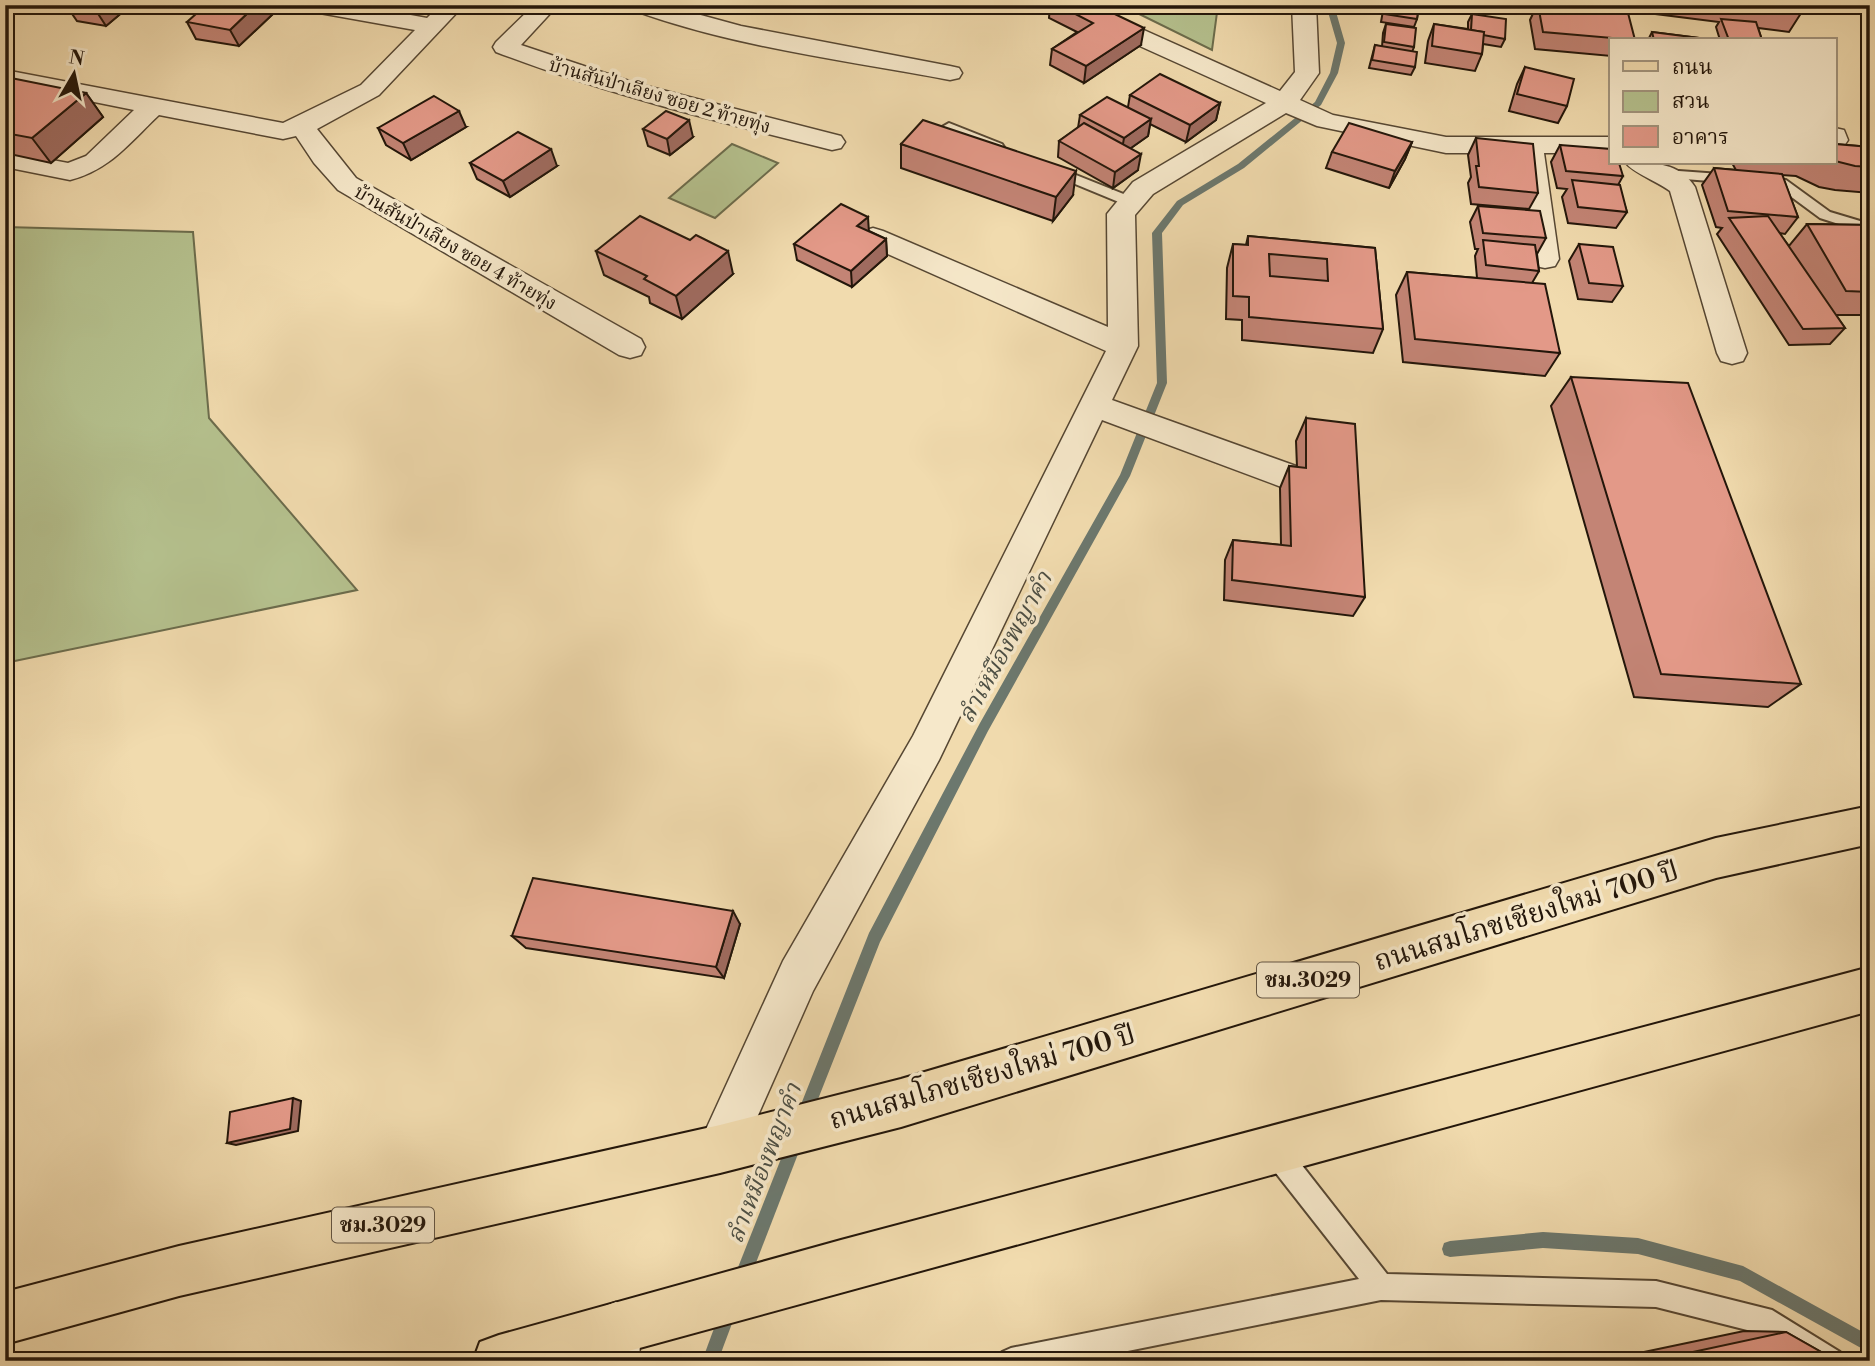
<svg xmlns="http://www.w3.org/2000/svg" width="1875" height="1366" font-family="'Libre Bodoni','Noto Serif Thai',serif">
<rect width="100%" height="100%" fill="#f1dbae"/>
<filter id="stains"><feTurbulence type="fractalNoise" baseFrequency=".00286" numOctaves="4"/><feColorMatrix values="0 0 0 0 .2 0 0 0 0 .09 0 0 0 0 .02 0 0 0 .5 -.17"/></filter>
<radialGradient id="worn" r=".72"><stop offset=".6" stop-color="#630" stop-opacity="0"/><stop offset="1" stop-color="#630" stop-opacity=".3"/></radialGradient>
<g fill="#b5c18e" stroke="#6c6c4c" stroke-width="2">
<path d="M1121 5H1218L1212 50Z"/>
<path d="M732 144 778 163 715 218 669 198Z"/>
<path d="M5 227 193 232 209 418 357 590 5 663Z"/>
</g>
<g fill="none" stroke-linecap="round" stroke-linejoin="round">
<g fill="#6c786e" fill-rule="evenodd">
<path d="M1326 5H1334L1345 43 1338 73 1321 105 1244 168 1183 205 1162 233 1167 383 1130 476 988 731 880 942 809 1122 804 1125 799 1122 796 1117 869 933 980 723 1120 475 1157 383 1152 233 1177 201 1238 164 1315 102 1330 73 1337 43Z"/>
<path d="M795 1133 800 1136 803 1141 747 1286 741 1288 735 1286 733 1280 790 1136Z"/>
<path d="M1543 1232 1638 1238 1743 1266 1870 1336V1353L1740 1281 1638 1254 1543 1248 1450 1257 1444 1255 1442 1249 1444 1243 1450 1241Z"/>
<path d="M729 1302 735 1304 737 1310 718 1361H702L723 1304Z"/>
</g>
<defs>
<g id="lane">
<path d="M949 123 1002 144 1004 147 1002 150H992L944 130 942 127Z"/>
<path d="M1051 165 1136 199 1138 202 1131 207 1126 205 1046 172 1044 169Z"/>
<path d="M1665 170 1734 175 1741 179 1734 183 1660 177 1658 174Z"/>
<path d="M1764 178 1786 180 1830 212 1870 224V234L1820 218 1778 187 1759 185V179Z"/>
<path d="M1274 1138 1283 1141 1387 1274 1656 1281 1772 1310 1840 1352 1844 1361H1807L1767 1335 1656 1307 1381 1300 1078 1361H998L1002 1352 1011 1348 1359 1279 1265 1159 1262 1150 1265 1141Z"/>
</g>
<g id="street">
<path d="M303 5H356L427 18 440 5H464L379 95 317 129 356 178 641 339 645 347 641 355 630 358 619 355 338 190 314 163 296 136 283 139 159 115C130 142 110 170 70 180L5 167V151L68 163 86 156 134 110 5 84V70L283 123 361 85 415 30 314 12 306 10Z"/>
<path d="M534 5H558L521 45 635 83 841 136 845 142 841 148 832 150C719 122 606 94 496 52L493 47 496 42Z"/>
<path d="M630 5H664L741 26 950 66 959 68 962 73 959 78 950 80C844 60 734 47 633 10Z"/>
<path d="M1057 5H1088L1280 91 1295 72 1292 5H1316L1319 73 1300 100 1333 115 1446 137H1611V153H1544L1559 259 1555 266 1545 268 1535 266 1531 259 1518 153H1446L1317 126 1286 113 1153 194 1135 215 1138 346 1112 400 1296 466 1300 475 1296 484 1284 488 1102 420 939 760 813 991 736 1165 720 1172 704 1165 697 1149 783 961 913 736 1106 351 863 243 859 237 863 231 873 228 883 231 1108 327 1107 214 1133 182 1266 103 1060 10Z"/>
<path d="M1835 128 1844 130 1848 140 1844 146 1835 148Z"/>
<path d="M1626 163C1652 162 1679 162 1695 187L1747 353 1743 361 1732 364 1721 361 1717 353 1670 191C1658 182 1632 172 1626 163Z"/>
<path d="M616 1302 634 1309 641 1327 639 1361H589L591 1327 598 1309Z"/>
</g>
<g id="primary">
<path d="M1870 806V844L1716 878 901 1127 720 1173 179 1296 5 1344V1292L179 1246 720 1125 901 1079 1716 838Z"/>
<path d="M1870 967V1011L592 1361H473L480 1342 499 1335 841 1240Z"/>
</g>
</defs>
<use href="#lane" stroke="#564733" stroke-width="4"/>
<use href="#street" stroke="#564733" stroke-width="3"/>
<use href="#primary" stroke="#23160a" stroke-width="4"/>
<use href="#lane" fill="#f6e8ca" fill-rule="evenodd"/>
<use href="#street" fill="#f6e8ca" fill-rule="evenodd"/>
<use href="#primary" fill="#f1dbae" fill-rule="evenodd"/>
</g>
<g fill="#c38475" stroke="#23160a" stroke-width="2">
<path d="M5 5H26L19 11 5 8Z"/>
<path d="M66 5H131L106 26 77 21Z"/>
<path d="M1050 5H1096L1141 45 1084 83 1050 65 1052 49 1077 32 1049 18Z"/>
<path d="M1384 5H1419L1417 19 1414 27 1381 22Z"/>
<path d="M1537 5H1553L1635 40H1611V56L1535 49 1530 20Z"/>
<path d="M1640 5H1804L1805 7 1789 32 1758 28 1762 40H1720L1716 27 1719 22 1640 12Z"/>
<path d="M275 12 239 46 196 39 187 22Z"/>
<path d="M1472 14 1505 39 1501 47 1483 44 1482 54 1475 71 1425 63 1428 41 1434 24 1468 29V22Z"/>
<path d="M1386 24 1414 47 1412 52 1415 67 1411 75 1369 68 1375 45 1382 47 1383 33Z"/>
<path d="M1652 32 1715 40H1648Z"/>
<path d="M1525 67 1567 106 1558 123 1509 111 1517 84Z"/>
<path d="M5 83 86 93 103 117 51 163 5 153Z"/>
<path d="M1130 95 1220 103 1216 120 1186 142 1150 124 1148 136 1131 148 1138 170 1113 188 1058 157 1059 141 1078 128 1080 115 1128 107Z"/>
<path d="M466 127 411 160 386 145 378 128Z"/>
<path d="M643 129 693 137 670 155 648 146Z"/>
<path d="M1476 138 1538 193 1529 209 1471 204 1468 183 1471 177 1468 155Z"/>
<path d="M1412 142 1405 159 1389 188 1326 168 1332 152Z"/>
<path d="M901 144 1073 195 1053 221 901 168Z"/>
<path d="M1835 144 1870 147V193L1835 190 1819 187 1796 176 1782 175 1798 217 1785 234 1779 233 1789 246 1807 224 1870 225V315H1836L1845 328 1830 344 1789 345 1717 234 1722 228 1716 227 1702 185 1714 168 1736 170 1732 163H1835Z"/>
<path d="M1560 145 1623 176 1618 185 1627 212 1616 228 1568 223 1562 197 1567 189 1557 188 1551 162Z"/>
<path d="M470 163 557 166 510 197 477 179Z"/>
<path d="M1478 206 1546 238 1537 254 1539 271 1532 283 1560 353 1545 376 1403 362 1396 295 1407 272 1477 278 1475 256 1478 249H1475L1470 222Z"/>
<path d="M869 231 886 239 887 256 852 287 797 260 794 244Z"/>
<path d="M1248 236 1375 248 1383 329 1373 353 1242 340V320L1226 319 1227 268 1233 244 1246 245Z"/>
<path d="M1579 244 1623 286 1612 302 1578 299 1569 261Z"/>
<path d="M596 251 733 274 682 319 650 303 649 297 604 275Z"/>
<path d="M1571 377 1801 684 1768 707 1634 697 1551 406Z"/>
<path d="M1306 418 1365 597 1353 616 1224 600 1225 560 1233 540 1281 545 1280 488 1289 466 1297 467 1296 441Z"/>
<path d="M740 924 724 978 526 948 512 936Z"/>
<path d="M1744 1331 1786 1332 1837 1361H1601Z"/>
<path d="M1331 1359 1346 1361H1319Z"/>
</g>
<g fill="#9f6b5f" stroke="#23160a" stroke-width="2">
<path d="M15 5H26L19 11Z"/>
<path d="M100 5H131L106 26 95 9Z"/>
<path d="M256 5H272L275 12 239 46 230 30Z"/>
<path d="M1144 28 1141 45 1084 83 1086 66Z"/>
<path d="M86 93 103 117 51 163 32 138Z"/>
<path d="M1220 103 1216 120 1186 142 1190 125Z"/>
<path d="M459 111 466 127 411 160 403 143Z"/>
<path d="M1151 119 1148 136 1121 155 1124 138Z"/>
<path d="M689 120 693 137 670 155 667 139Z"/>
<path d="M1412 142 1405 159 1389 188 1395 171Z"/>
<path d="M551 149 557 166 510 197 503 181Z"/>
<path d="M1141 154 1138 170 1113 188 1115 172Z"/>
<path d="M1076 171 1073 195 1053 221 1056 197Z"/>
<path d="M868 217 869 233 857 226Z"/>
<path d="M886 239 887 256 852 287 851 271Z"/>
<path d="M728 251 733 274 682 319 676 296Z"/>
<path d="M733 911 740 924 724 978 716 967Z"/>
<path d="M293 1098 301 1101 298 1131 236 1145 227 1143Z"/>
</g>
<g fill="#e39988" stroke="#23160a" stroke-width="2" fill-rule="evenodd">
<path d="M70 5H100L95 9Z"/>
<path d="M206 5H256L230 30 187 22Z"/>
<path d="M1058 5H1096L1144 28 1086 66 1052 49 1093 23Z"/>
<path d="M1385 5H1419L1417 19 1384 14Z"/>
<path d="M1538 5H1553L1628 13 1635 40 1543 32Z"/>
<path d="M1789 5H1804L1805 7Z"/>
<path d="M1472 14 1506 19 1505 39 1483 35 1484 32 1471 30Z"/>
<path d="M1721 19 1756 22 1762 40H1729Z"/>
<path d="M1386 24 1416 28 1414 47 1384 42Z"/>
<path d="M1434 24 1484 32 1482 54 1432 46Z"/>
<path d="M1652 32 1715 40H1654Z"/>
<path d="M1375 45 1417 52 1415 67 1372 60Z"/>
<path d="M1525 67 1574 79 1567 106 1517 94Z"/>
<path d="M1160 74 1220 103 1190 125 1130 95Z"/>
<path d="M11 78 86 93 32 138 5 133V83Z"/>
<path d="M434 96 459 111 403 143 378 128Z"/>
<path d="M1107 97 1151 119 1124 138 1080 115Z"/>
<path d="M666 111 689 120 667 139 643 129Z"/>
<path d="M923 120 1076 171 1056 197 901 144Z"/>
<path d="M1084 123 1141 154 1115 172 1059 141Z"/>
<path d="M1349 123 1412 142 1395 171 1332 152Z"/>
<path d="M518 132 551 149 503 181 470 163Z"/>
<path d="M1476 138 1533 144 1538 193 1479 187 1476 166H1479Z"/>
<path d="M1835 144 1870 147V167L1855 166 1835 161Z"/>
<path d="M1560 145 1611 149V163H1619L1623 176 1566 171Z"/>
<path d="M1714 168 1782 174 1798 217 1728 211Z"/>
<path d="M1572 180 1620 185 1627 212 1578 207Z"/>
<path d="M841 204 868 217 857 226 886 239 851 271 794 244Z"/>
<path d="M1478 206 1540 211 1546 238 1483 233Z"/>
<path d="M640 216 690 240 696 235 728 251 676 296 644 279 647 276 596 251Z"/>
<path d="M1768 216 1845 328 1803 329 1729 218Z"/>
<path d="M1807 224 1870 225V292L1846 291Z"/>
<path d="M1248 236 1375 248 1383 329 1249 317V297L1233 296V244L1248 245ZM1269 254 1327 259 1328 281 1270 276Z"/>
<path d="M1483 240 1535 245 1539 271 1486 265Z"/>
<path d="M1579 244 1613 247 1623 286 1589 283Z"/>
<path d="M1407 272 1545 284 1560 353 1415 339Z"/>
<path d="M1571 377 1688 383 1801 684 1661 674Z"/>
<path d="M1306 418 1355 424 1365 597 1232 580 1233 540 1291 546 1289 466 1306 468Z"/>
<path d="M533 878 733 911 716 967 512 936Z"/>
<path d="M293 1098 290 1129 227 1143 230 1112Z"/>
<path d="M1786 1332 1837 1361H1651Z"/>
</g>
<g text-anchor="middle" stroke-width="7" stroke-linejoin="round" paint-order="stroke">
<g font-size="19" fill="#23160a" stroke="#f6e8ca">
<text transform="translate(660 95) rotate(16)" y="7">บ้านสันป่าเลียง ซอย 2 ท้ายทุ่ง</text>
<text transform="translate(456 247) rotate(30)" y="7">บ้านสันป่าเลียง ซอย 4 ท้ายทุ่ง</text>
</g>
<g fill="#f6e8ca" stroke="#625544" stroke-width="2">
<rect x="1257" y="962.5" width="102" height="35" rx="5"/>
<rect x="332" y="1207.5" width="102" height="35" rx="5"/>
</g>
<g font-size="21" font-weight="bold" fill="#23160a">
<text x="1308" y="987">ชม.3029</text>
<text x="383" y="1232">ชม.3029</text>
</g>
<g font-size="24" font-style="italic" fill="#4d4f44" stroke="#f6e8ca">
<text transform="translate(1005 647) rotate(-61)" y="8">ลำเหมืองพญาคำ</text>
<text transform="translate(764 1163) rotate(-69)" y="8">ลำเหมืองพญาคำ</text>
</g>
<g font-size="28" fill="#23160a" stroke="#f6e8ca">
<text transform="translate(1526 915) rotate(-17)" y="10">ถนนสมโภชเชียงใหม่ 700 ปี</text>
<text transform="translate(982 1076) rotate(-16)" y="10">ถนนสมโภชเชียงใหม่ 700 ปี</text>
</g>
</g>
<rect width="1875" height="1366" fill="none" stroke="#f1dbae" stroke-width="28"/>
<rect x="7" y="7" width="1861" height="1352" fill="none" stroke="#23160a" stroke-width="3.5"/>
<rect x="14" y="14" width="1847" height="1338" fill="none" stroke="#23160a" stroke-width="2"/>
<rect x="1609" y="38" width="228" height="126" fill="#f6e8ca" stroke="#a2947d" stroke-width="2"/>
<rect x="1623" y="61" width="35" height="10" fill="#f1dbae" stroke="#a2947d" stroke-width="2"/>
<text x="1672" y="74" font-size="21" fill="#23160a">ถนน</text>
<rect x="1623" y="91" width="35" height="21" fill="#b5c18e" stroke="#a2947d" stroke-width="2"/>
<text x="1672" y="108" font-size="21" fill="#23160a">สวน</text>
<rect x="1623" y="126" width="35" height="21" fill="#e39988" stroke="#a2947d" stroke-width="2"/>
<text x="1672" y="144" font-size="21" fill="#23160a">อาคาร</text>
<g transform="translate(74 74) rotate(9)" stroke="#f6e8ca" stroke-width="5" paint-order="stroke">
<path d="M0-5L12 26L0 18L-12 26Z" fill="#23160a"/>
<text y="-10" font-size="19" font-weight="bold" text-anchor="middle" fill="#23160a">N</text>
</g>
<rect width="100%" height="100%" filter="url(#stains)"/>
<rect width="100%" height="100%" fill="url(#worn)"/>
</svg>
